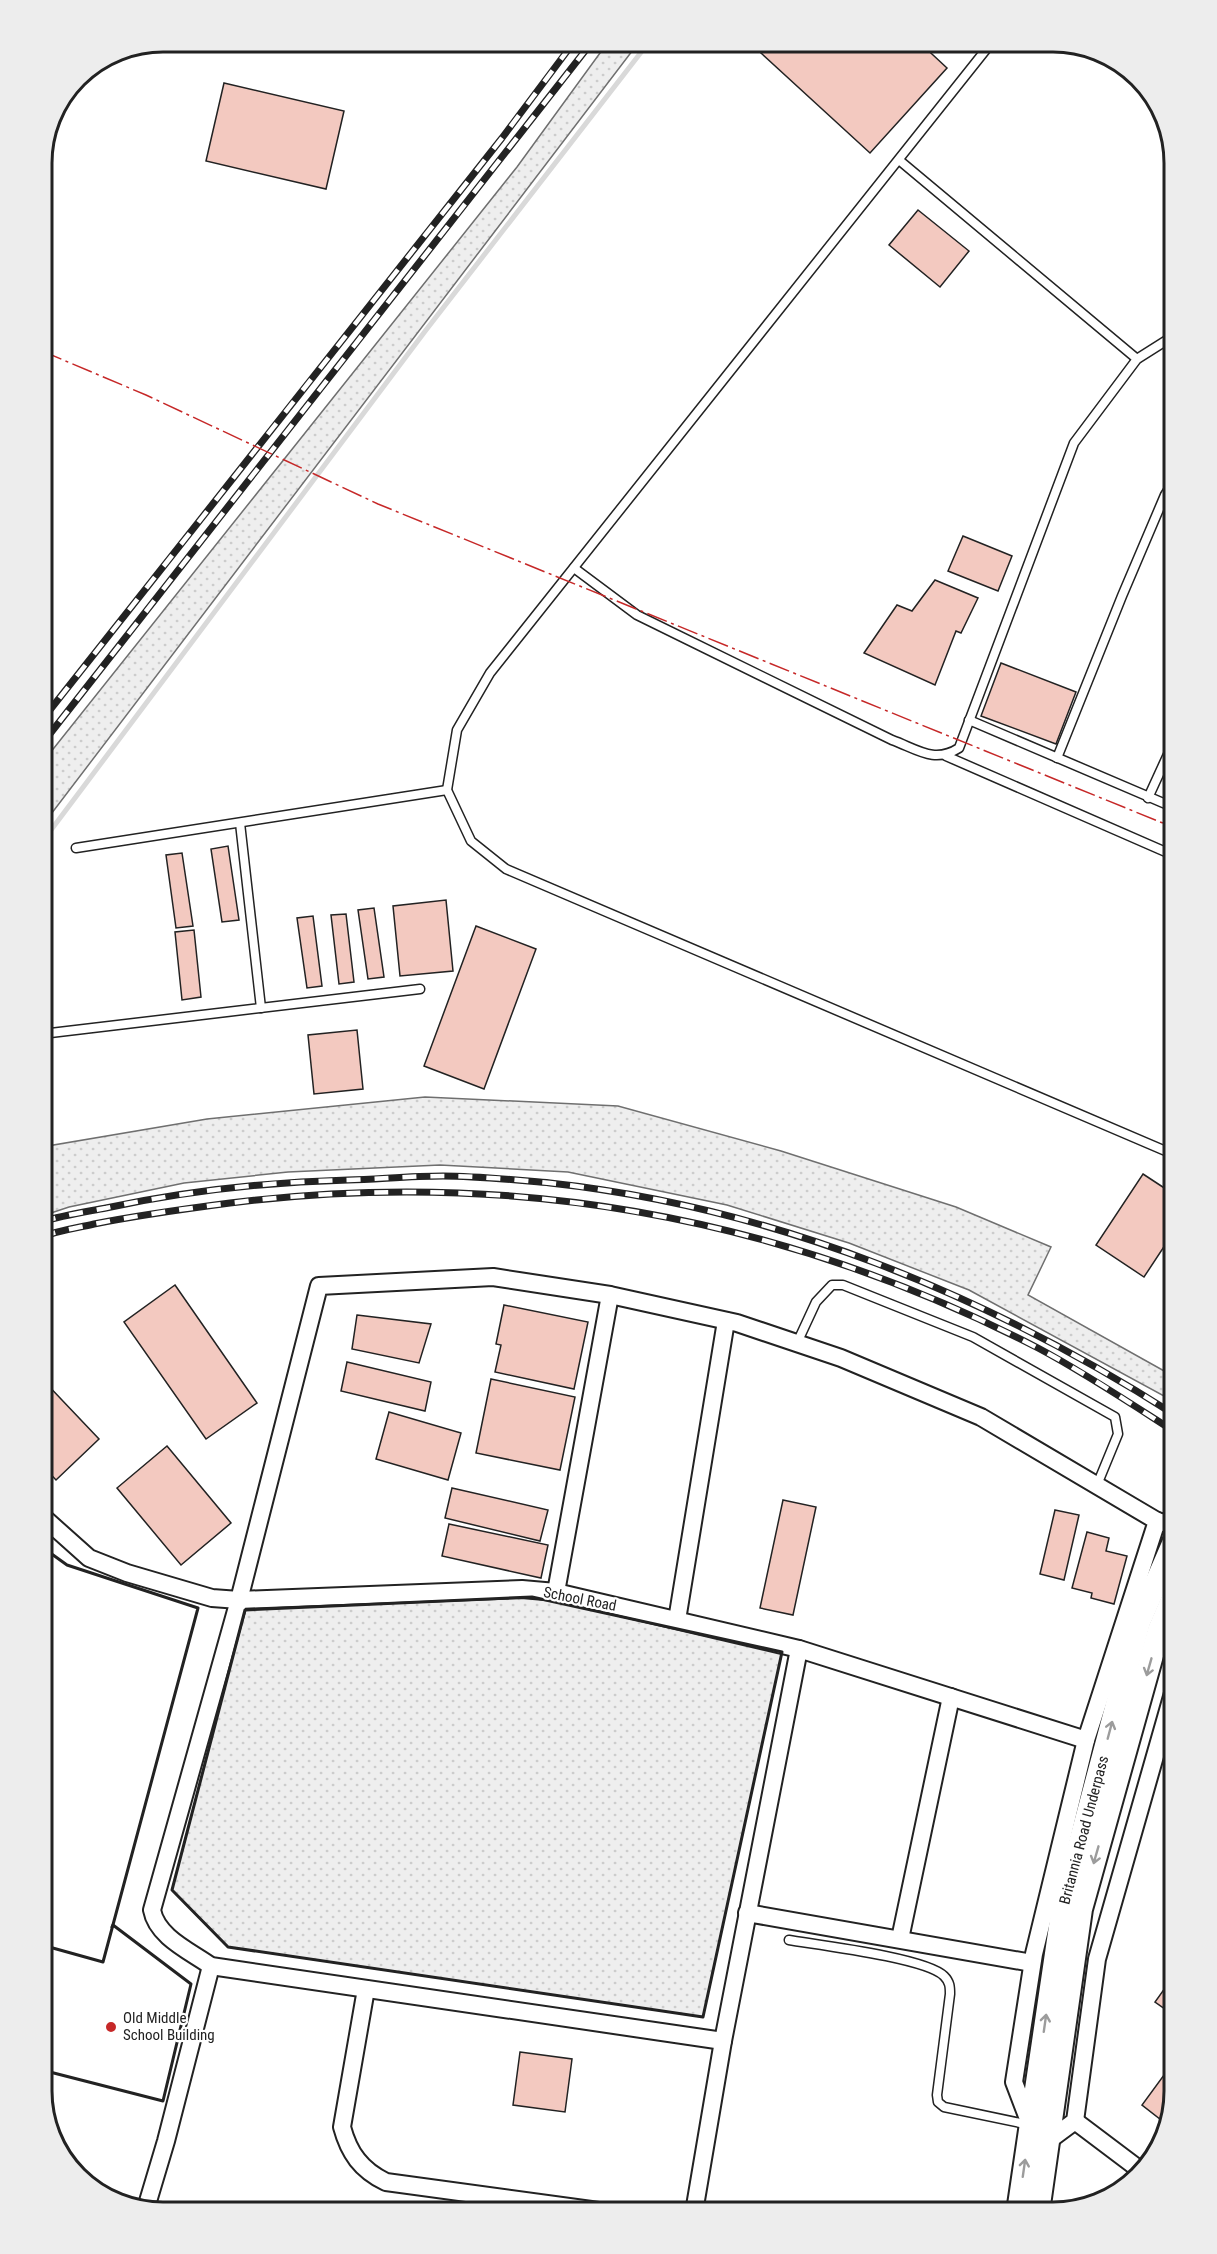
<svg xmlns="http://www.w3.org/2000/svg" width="1217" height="2254" font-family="'Roboto Condensed',sans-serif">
<defs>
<pattern id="green-dots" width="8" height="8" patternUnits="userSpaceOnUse" patternTransform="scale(1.5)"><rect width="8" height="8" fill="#eee"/><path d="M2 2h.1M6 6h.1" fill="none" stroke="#ccc" stroke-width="1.8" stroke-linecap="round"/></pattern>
</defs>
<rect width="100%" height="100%" fill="#fff"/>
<g fill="url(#green-dots)" stroke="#6f6f6f" stroke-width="1.5">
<path d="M608 42H639L42 826V763L517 167Z"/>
<path d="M425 1097 618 1106 781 1151 956 1207 1051 1247 1028 1295 1175 1377V1402L969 1290 849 1243 727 1205 568 1172 440 1165 288 1172 184 1183 69 1207 42 1216V1147L207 1119Z"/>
<path d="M532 1597 782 1652 703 2017 228 1947 172 1890 245 1610Z"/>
</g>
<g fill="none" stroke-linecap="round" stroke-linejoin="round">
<path stroke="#d9d9d9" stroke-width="5" d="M42 842 426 330 649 42"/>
</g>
<g fill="#f3c9c0" stroke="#222" stroke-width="1.5">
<path d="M749 42H919L947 68 870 153Z"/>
<path d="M224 83 344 111 326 189 206 161Z"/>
<path d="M918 210 969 251 940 287 889 245Z"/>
<path d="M963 536 1012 556 998 591 948 571Z"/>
<path d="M935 580 978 598 961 633 956 631 935 685 864 653 897 605 912 611Z"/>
<path d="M1001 663 1076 692 1056 744 981 716Z"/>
<path d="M228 846 239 920 222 922 211 849Z"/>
<path d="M182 853 193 926 176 928 166 855Z"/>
<path d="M446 900 453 971 400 976 393 906Z"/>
<path d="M374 908 384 977 368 979 358 910Z"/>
<path d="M346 914 354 982 339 984 331 915Z"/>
<path d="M313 916 322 986 307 988 297 918Z"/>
<path d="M476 926 536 949 484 1089 424 1066Z"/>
<path d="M194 930 201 997 182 1000 175 932Z"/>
<path d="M357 1030 363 1089 314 1094 308 1035Z"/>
<path d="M1143 1174 1175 1195V1230L1144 1277 1096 1245Z"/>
<path d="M175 1285 257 1403 206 1439 124 1322Z"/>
<path d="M504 1305 588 1322 574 1389 495 1372 501 1345 496 1344Z"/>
<path d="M357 1315 431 1324 419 1363 352 1349Z"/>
<path d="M347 1362 431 1382 425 1411 341 1391Z"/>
<path d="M42 1379 99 1439 56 1480 42 1465Z"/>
<path d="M491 1379 575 1397 560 1470 476 1453Z"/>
<path d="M389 1412 461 1433 448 1480 376 1459Z"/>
<path d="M167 1446 231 1523 181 1565 117 1488Z"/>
<path d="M452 1488 548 1510 540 1541 445 1518Z"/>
<path d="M783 1500 816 1507 793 1615 760 1608Z"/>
<path d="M1055 1510 1079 1515 1064 1580 1040 1574Z"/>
<path d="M449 1524 548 1545 541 1578 442 1556Z"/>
<path d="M1087 1532 1109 1538 1106 1551 1127 1556 1114 1604 1091 1598 1092 1593 1072 1588Z"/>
<path d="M1175 1974V2016L1155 2002Z"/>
<path d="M520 2052 572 2059 565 2112 513 2105Z"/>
<path d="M1175 2060V2091L1165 2123 1142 2105Z"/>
</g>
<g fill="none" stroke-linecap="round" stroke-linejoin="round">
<defs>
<g id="service">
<path d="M992 42 490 673 457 730 447 790 471 841 506 869 1175 1155"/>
<path d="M899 160 1137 359"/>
<path d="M574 568 637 615 892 740C917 749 934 764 959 748L1074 443 1137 359 1175 335"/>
<path d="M969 720 1175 808"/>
<path d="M946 756 1175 856"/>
<path d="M1057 758 1122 596 1165 495 1175 479"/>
<path d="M1148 798 1175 739"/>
<path d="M240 823 261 1008"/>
<path d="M76 848 447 790"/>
<path d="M42 1034 420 989"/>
<path d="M797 1343 816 1302 832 1285H843L973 1337 1115 1417 1118 1434 1097 1485"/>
<path d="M789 1940C819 1945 926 1958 944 1976 950 1982 950 1987 950 1994L937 2095 938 2102 944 2107 1030 2125"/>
</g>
<g id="minor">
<path d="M42 1516 89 1558 127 1573 212 1598 239 1600 522 1589 556 1592 799 1649 1086 1740"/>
<path d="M1157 1521 1175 1526"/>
<path d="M556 1592 610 1295"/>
<path d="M677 1620 726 1321"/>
<path d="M747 1913 1032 1963"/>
<path d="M900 1939 951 1697"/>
<path d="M366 1989 342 2127C349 2153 361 2170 386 2182L606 2212"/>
<path d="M723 2041 211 1966C190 1951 157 1937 152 1910L239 1600 319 1286 493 1277 610 1295 737 1323 841 1358 981 1417 1157 1521 1086 1740 1034 1954 1014 2082 1030 2124"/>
<path d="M1075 2121 1140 2170"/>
<path d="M1048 2141 1075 2121 1097 1959 1175 1686"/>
<path d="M146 2208 166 2141 211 1966"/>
<path d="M694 2212 723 2041 799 1649"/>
</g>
<g id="secondary">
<path d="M1018 2212 1063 1906 1139 1622 1173 1544"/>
<path d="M1038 2212 1081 1909 1159 1630 1175 1593"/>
</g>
</defs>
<use href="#service" stroke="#222" stroke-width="11"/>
<use href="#minor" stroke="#222" stroke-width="20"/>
<use href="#secondary" stroke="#222" stroke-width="26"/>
<use href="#service" stroke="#fff" stroke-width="8"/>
<use href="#minor" stroke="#fff" stroke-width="16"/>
<use href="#secondary" stroke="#fff" stroke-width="22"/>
<defs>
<g id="rail">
<path d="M42 720 502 138 574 42"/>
<path d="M42 744 592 42"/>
<path d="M42 1222C63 1215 85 1212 106 1208 186 1191 267 1182 348 1180 380 1179 411 1176 443 1176 478 1176 515 1180 550 1183 773 1207 987 1295 1175 1415"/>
<path d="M42 1237C59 1230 77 1228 94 1224 139 1215 184 1209 230 1203 513 1168 784 1217 1038 1348 1085 1373 1130 1403 1175 1432"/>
</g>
</defs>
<use href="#rail" stroke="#222" stroke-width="7"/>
<use href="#rail" stroke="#fff" stroke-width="4.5" stroke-dasharray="14" stroke-linecap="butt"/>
<g stroke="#222" stroke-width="3">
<path d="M532 1597 782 1652 703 2017 228 1947 172 1890 245 1610Z"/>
<path d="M42 1945 103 1962 198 1608 67 1565 42 1547"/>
<path d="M42 2070 163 2101 191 1984 113 1925 112 1927"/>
</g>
<path stroke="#c62828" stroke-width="1.5" stroke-dasharray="21 4.5 3 4.5" stroke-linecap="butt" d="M42 351 146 395 378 504 1175 828"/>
</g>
<defs><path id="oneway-shaft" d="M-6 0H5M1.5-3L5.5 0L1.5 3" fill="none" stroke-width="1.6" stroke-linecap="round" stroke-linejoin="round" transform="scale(1.5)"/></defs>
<g stroke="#9c9c9c">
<use href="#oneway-shaft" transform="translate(1149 1667) rotate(106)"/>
<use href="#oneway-shaft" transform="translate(1110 1730) rotate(-75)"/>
<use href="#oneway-shaft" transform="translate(1096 1855) rotate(106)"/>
<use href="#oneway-shaft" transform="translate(1045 2023) rotate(-82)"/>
<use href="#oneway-shaft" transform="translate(1024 2168) rotate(-82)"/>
</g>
<circle fill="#c62828" stroke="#fff" stroke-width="2" cx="111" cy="2027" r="6"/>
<g text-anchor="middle" stroke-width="4.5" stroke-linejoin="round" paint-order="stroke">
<g font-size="15" fill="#222" stroke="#fff">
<text transform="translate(580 1599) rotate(11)" y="5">School Road</text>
<text transform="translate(1084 1830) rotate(-75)" y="5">Britannia Road Underpass</text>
</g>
<g font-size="15" fill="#222" stroke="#fff" text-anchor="start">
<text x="123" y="2023">Old Middle<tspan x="123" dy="17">School Building</tspan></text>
</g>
</g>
<path d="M0 0H1217V2254H0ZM163 52H1053A111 111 0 0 1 1164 163V2091A111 111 0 0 1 1053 2202H163A111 111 0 0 1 52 2091V163A111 111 0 0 1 163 52Z" fill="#ededed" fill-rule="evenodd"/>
<path fill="none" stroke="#222" stroke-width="3" d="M163 52H1053A111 111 0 0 1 1164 163V2091A111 111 0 0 1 1053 2202H163A111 111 0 0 1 52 2091V163A111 111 0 0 1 163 52Z"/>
</svg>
